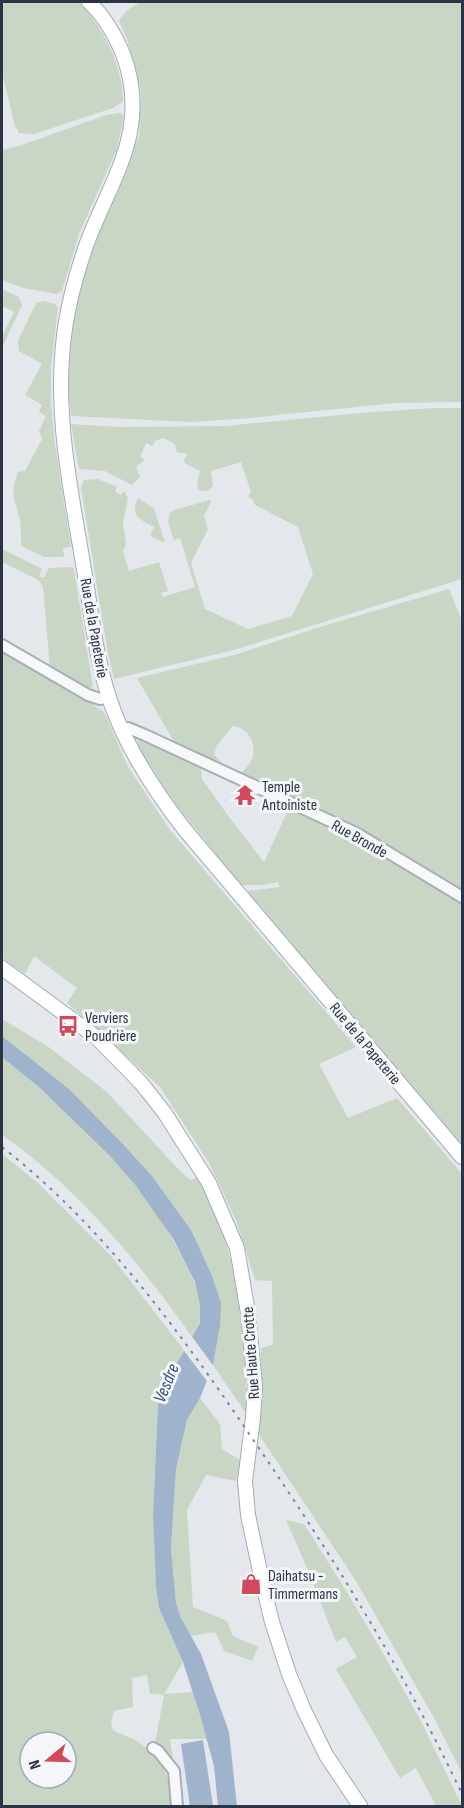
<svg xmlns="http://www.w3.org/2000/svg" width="464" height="1808" font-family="'Sofia Sans Condensed',sans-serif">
<rect width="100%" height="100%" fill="#e4e7ec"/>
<g fill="#c9d6c5" fill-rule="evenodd">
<path d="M2 2H80C97 23 113 46 119 73 122 82 122 92 123 101L113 108 34 134 19 133 15 126 2 72Z"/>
<path d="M140 2H462V402L395 403 239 419 190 422 71 416 66 365 75 302 93 240 139 136 141 91 127 39 119 21 126 11Z"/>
<path d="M120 113 124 116 117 149 79 234 62 291 57 294 23 288 2 280V150L19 146 106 115Z"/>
<path d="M2 289 19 297 22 305 2 348V336L14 312 2 306Z"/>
<path d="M44 301 55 304 58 307 51 366V404L55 445 71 547 63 548 64 557H44L21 546C21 537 21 529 20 520 15 498 9 495 18 472L25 471 42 439 39 431 46 416 39 412 42 405 25 395 42 364 19 351 18 341 36 303Z"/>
<path d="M433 408H462V579L234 650 114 679 107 648 81 487 84 480 98 479 117 487 115 492 121 495 124 491 128 498 123 523 126 544 123 551 129 571 159 562 168 591 161 593 163 597 195 587 180 538 174 540 168 522 170 513 174 510 210 500 211 502 204 516 208 529 191 563 205 609 248 629 292 616 313 574 298 527 255 505 253 500 248 497 251 492 241 462 211 471 213 486 209 490C192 495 198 479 200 471L183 462 187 454 177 452 175 444 163 438 155 441 152 446 146 443 140 457 145 460 136 467 140 477 132 485 105 471 80 469 78 465 71 424 118 427 225 426 361 413Z"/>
<path d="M138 498 154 509 165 542H163L150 536 154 527C139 519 130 516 138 498Z"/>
<path d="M2 549 42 569 39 576 44 578 49 568 70 567 74 569 93 687 82 690 50 669 43 586 38 580 2 562Z"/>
<path d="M449 589 462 621V894L240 774C244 770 250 764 252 759 257 744 249 728 233 726L217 745 214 755 221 762 219 766 177 747 137 678 234 655 323 626Z"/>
<path d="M2 649 64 685 104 712 127 765 170 830 356 1047 319 1064 348 1118 397 1098 462 1174V1773L433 1716 356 1581 258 1433 261 1348 273 1345 272 1281 255 1280 236 1220 209 1163 160 1087 67 1003 77 988 34 956 25 974 2 958Z"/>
<path d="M139 738 178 757 200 764 202 779 229 817 264 862 291 804 373 847 462 901V1151L416 1093 247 891 280 887 278 882 264 885H241L169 796 137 745Z"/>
<path d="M2 1019 50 1048 107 1092 178 1169 190 1180 199 1177C240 1256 245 1328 247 1415L213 1365 220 1326 191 1230 152 1176 121 1142 69 1089 2 1036Z"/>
<path d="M2 1057C70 1112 144 1180 184 1260 193 1278 203 1299 200 1320 199 1326 195 1332 192 1337 141 1264 75 1185 2 1135Z"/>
<path d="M2 1154 39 1184 111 1256 184 1350 170 1375 158 1405 153 1516 156 1587 159 1608 183 1662 164 1694 193 1692 207 1739H170L173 1759 155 1743 164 1695 150 1694 147 1675 132 1678 133 1707 114 1711 111 1723 113 1730C120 1734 128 1736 135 1740 161 1755 171 1778 174 1806H2ZM30 1742H66V1778H30Z"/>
<path d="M200 1398 220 1424 222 1449 242 1461 236 1481 206 1475 187 1510 193 1607 227 1621 233 1636 258 1647 252 1661 224 1651 215 1632 191 1636 181 1618 176 1603 171 1549 176 1469 187 1420Z"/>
<path d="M286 1520 304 1524 345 1589 384 1655 422 1723 462 1806H436L416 1768 400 1778 336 1669 357 1657 345 1637 336 1642 308 1570Z"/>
</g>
<g fill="#9fb4cc">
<path d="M2 1036 69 1089 121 1142 152 1176 191 1230 212 1276 221 1303 220 1326 213 1365 200 1398 187 1420 176 1469 171 1549 176 1603 181 1618 201 1654 229 1732 237 1806H218L214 1766 200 1715 183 1662 159 1608 156 1587 153 1516 158 1405 170 1375 200 1323V1305L195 1282 174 1240 136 1186 109 1155 41 1089 2 1057Z"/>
<path d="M203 1740 213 1806H190L181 1744Z"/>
</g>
<path fill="#e4e7ec" d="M190 1334 215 1368 209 1384 182 1348Z"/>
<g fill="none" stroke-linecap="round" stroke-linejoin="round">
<defs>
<g id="minor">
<path d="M2 645 88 695 100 699 109 697"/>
<path d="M121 729 128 728 145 735 356 833 462 897"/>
<path d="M153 1748 158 1751 174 1771 177 1806"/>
</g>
<g id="major">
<path d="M89 2C104 16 115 35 123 54 151 129 112 177 87 243 74 280 64 319 62 358 57 426 72 497 83 564 92 614 96 667 115 714 132 757 157 794 185 830L462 1157"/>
<path d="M2 968 96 1037 141 1083 164 1112 209 1183 237 1248 248 1313 255 1385 253 1418 245 1481 248 1515 261 1576 272 1622 289 1674 304 1710 326 1755 360 1806"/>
</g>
</defs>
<use href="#minor" stroke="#a9aeb7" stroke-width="14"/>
<use href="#major" stroke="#a3abb8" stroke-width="16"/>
<use href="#minor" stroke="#f7f8fa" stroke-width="10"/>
<use href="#major" stroke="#fff" stroke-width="14"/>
<path stroke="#7d8696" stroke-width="2" stroke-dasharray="3 6" stroke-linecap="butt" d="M2 1147C104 1227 180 1332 252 1438 330 1552 403 1669 462 1794"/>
</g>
<defs>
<symbol id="temple-bare" viewBox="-9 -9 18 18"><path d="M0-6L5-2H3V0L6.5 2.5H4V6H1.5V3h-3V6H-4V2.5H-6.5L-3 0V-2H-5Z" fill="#d1495b" stroke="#f4f6f9" stroke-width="2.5" paint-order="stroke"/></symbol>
<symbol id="bus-bare" viewBox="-9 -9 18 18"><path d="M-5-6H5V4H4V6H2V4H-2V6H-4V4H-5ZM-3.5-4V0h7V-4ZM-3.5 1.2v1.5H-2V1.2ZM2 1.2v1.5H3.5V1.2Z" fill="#d1495b" stroke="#f4f6f9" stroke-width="2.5" paint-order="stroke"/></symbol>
<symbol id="shop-bare" viewBox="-9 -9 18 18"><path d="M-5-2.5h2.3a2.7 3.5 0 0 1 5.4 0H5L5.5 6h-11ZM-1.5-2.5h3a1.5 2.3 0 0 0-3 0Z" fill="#d1495b" stroke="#f4f6f9" stroke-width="2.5" paint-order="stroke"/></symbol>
</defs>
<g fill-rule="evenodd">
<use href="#temple-bare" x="230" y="780" width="30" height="30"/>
<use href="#bus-bare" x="53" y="1011" width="30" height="30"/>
<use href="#shop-bare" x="236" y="1569" width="30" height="30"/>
</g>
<g text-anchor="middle" stroke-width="6" stroke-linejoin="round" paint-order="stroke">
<g font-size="16" fill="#2b3445" stroke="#f4f6f9">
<text transform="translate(95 628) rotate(80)" y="6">Rue de la Papeterie</text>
<text transform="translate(360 838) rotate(29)" y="6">Rue Bronde</text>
<text transform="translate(366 1043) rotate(50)" y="6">Rue de la Papeterie</text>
<text transform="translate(250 1353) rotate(-94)" y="6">Rue Haute Crotte</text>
</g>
<g font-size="16" fill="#2b3445" stroke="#f4f6f9" text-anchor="start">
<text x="262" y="792">Temple<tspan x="262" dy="18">Antoiniste</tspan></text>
<text x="85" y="1023">Verviers<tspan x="85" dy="18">Poudrière</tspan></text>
<text x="268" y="1581">Daihatsu -<tspan x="268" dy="18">Timmermans</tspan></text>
</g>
<g font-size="18" font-style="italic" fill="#34527a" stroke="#f4f6f9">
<text transform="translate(166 1383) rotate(-68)" y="6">Vesdre</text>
</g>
</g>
<rect width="464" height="1808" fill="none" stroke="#2b3445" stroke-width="6"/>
<g transform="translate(48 1760) rotate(251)"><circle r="28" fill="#f4f6f9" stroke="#a4a8b1" stroke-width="1.5"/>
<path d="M0-4.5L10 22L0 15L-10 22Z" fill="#d1495b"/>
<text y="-9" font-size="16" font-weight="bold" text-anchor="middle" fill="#2b3445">N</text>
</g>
</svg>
